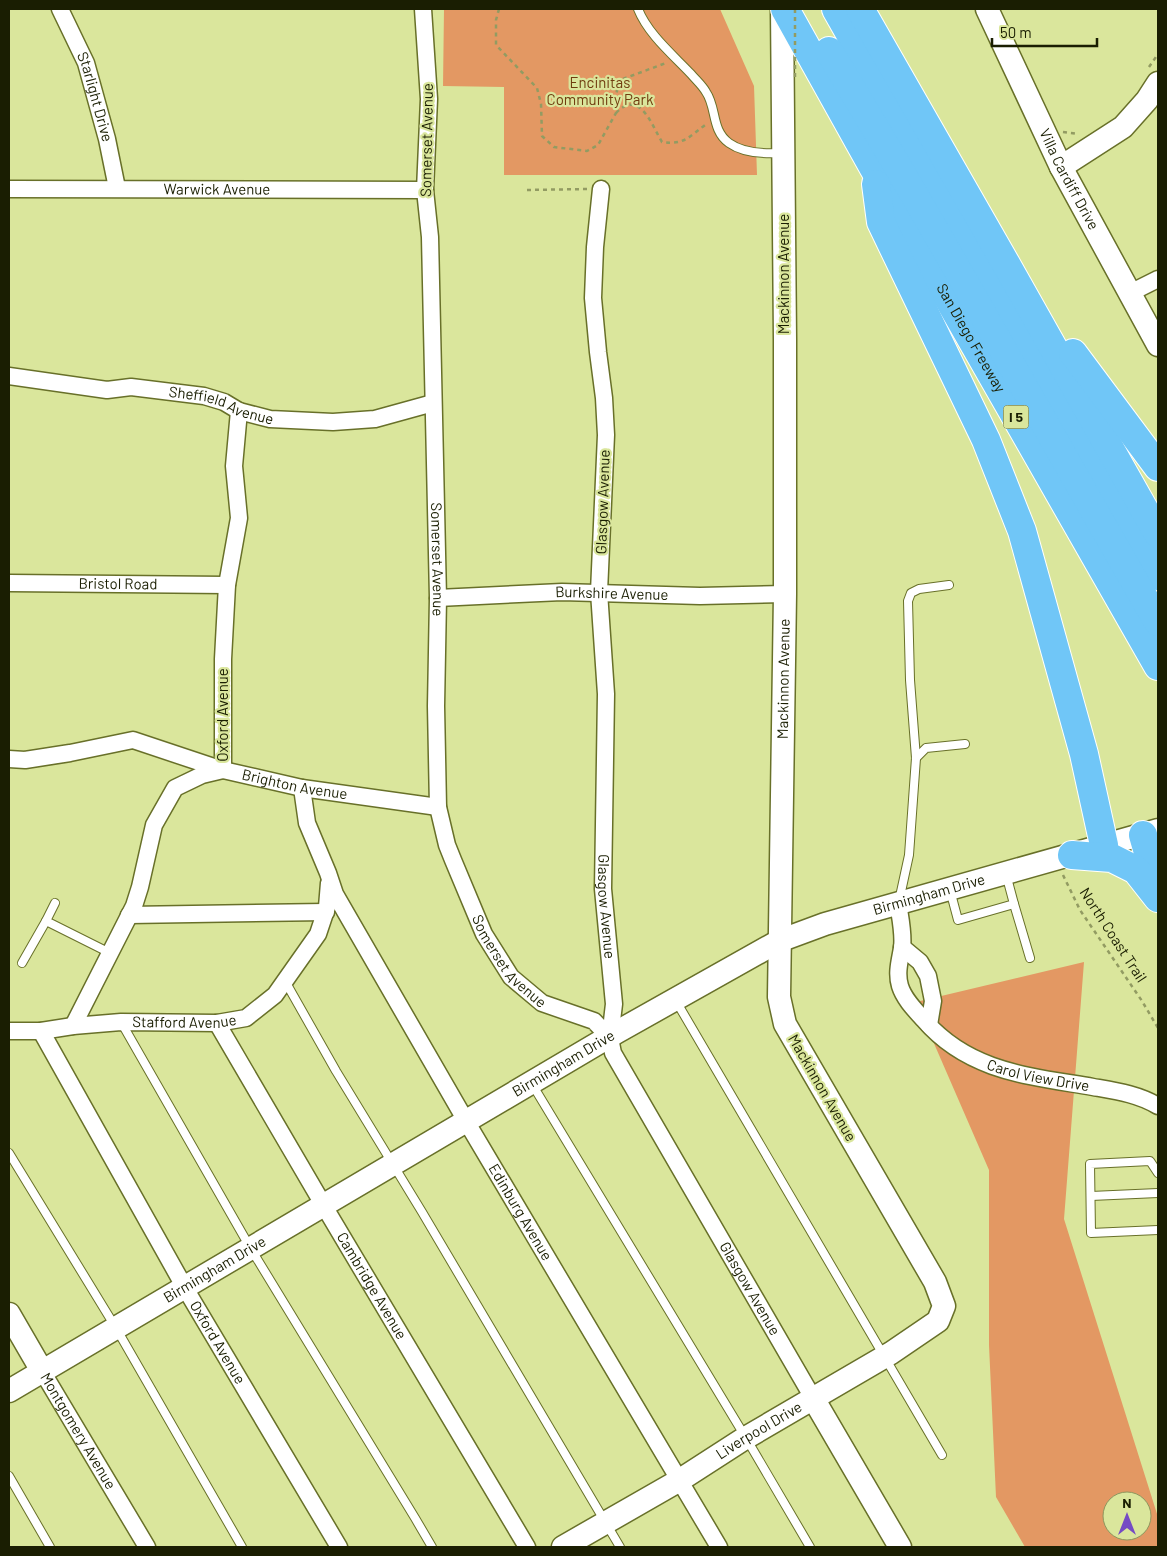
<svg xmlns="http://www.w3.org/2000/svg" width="1167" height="1556" font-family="Barlow,sans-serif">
<rect width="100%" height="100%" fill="#dae69c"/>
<g fill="#e39863" fill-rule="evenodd">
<path d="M444 9H720L754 86 757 175H504V87L443 86Z"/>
<path d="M1084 962 1064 1219 1158 1517V1547H1025L996 1497 989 1345V1170L916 1002ZM1112 1501H1142V1531H1112Z"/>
</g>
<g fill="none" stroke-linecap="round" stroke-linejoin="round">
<defs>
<g id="lane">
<path d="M638 9C648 34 672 54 691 74 696 80 702 85 706 92 717 108 711 130 729 143 743 153 764 154 781 153"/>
<path d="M916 758 926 748 965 744"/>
<path d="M950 890 958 920 1014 904 1006 874"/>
<path d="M899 901 909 855 916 758 910 680 908 601 911 593 919 589 949 585"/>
<path d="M55 903 46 921 110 953"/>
<path d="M1014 904 1030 958"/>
<path d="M22 963 46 921"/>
<path d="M285 981 336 1071 422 1212 620 1547"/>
<path d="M676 1001 942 1455"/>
<path d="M121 1022 251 1249 415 1518 432 1547"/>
<path d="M532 1084 746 1438 810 1547"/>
<path d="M9 1153 116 1328 242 1547"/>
<path d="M1158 1173 1150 1161 1090 1164 1091 1233 1158 1230"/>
<path d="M1091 1196 1158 1193"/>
<path d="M9 1476 50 1547"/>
</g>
<g id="street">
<path id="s1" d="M60 9 86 63 107 139 117 188"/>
<path id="s2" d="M423 9 429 99 425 190 430 237 438 598 436 706 438 807 447 845 453 860 484 934 511 977 542 1003 594 1021 610 1038"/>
<path id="s3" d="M9 189 425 190"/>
<path id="s4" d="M601 189 595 247 593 298 598 352 604 398 606 435 599 592 606 694 603 889 614 1004 610 1038 613 1053 813 1398"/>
<path d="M1130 293 1158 279"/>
<path id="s5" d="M9 376 107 390 131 387 204 396 224 402 239 411 270 419 333 422 375 419 433 403"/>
<path id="s6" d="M9 583 227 585"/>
<path id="s7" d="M438 598 562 592 700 596 785 594"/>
<path id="s8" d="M9 759 25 760 70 753 133 740 223 770 302 788 438 807"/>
<path id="s9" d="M302 788 307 823 328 873 335 894 466 1121 719 1547"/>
<path id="s10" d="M898 903C900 917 904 934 902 948 900 960 896 973 900 986 904 999 915 1010 924 1020 969 1072 1029 1076 1093 1087 1116 1091 1138 1094 1158 1106"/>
<path d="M129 915 326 912"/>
<path d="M902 947 920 962 928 976 933 1001 929 1025"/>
<path id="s11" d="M217 1023 324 1206 527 1547"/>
<path d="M73 1026 134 906 140 887 154 825 175 788 202 775 223 770V659L227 585 239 518 234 466 239 411"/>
<path id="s12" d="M9 1031H41L73 1026 121 1022 217 1023 246 1018 275 995 318 934 327 907 329 883"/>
<path id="s13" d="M41 1031 185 1288 339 1547"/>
<path id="s14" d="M42 1371 147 1547"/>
</g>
<g id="secondary">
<path id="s15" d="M987 9 1061 167 1158 345"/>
<path d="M1061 167 1123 127 1147 100 1158 83"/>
<path d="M9 1314 42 1371"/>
<path id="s16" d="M9 1391 617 1032 779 941 825 924 1158 830"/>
<path d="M813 1398 900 1547"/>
<path id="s17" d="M563 1547 680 1480 742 1440 891 1353 938 1321 944 1306 935 1282 785 1024 779 997 785 594V339L782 9"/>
</g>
<g id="highway">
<path id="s18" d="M785 9 873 167 1158 666"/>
<path d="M836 9 1158 576"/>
<path d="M860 9 1006 264 1158 534"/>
<path d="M829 51C943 239 1048 432 1158 622"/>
<path d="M876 184 881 222 986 440 1022 531 1084 754 1104 845"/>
<path d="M1073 353 1158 467"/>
<path d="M1143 835 1158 887"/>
<path d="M1072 855 1112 858 1136 870 1158 898"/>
</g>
</defs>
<use href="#lane" stroke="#687029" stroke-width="10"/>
<use href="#street" stroke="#687029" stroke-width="19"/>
<use href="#secondary" stroke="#687029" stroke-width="25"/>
<use href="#highway" stroke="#fff" stroke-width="30"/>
<g stroke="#929b62" stroke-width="2.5" stroke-dasharray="4 4" stroke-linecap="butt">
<path d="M499 9 496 20V45L537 88 541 104 542 136 554 147 587 151 598 145 616 113 615 98 620 80 666 63"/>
<path d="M1149 67 1158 54"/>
<path d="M616 113C640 88 652 126 662 142 684 145 689 137 705 125"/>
<path d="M1063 132 1078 134"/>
<path d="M527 190 587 189"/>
<path d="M1063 875 1080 910 1142 1001 1158 1028"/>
</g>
<use href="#lane" stroke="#fff" stroke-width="8"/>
<use href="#street" stroke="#fff" stroke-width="16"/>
<use href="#secondary" stroke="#fff" stroke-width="22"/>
<use href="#highway" stroke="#70c6f7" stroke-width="28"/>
<path stroke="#929b62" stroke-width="2.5" stroke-dasharray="4 4" stroke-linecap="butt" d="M795 9V79"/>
</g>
<g text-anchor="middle" stroke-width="4.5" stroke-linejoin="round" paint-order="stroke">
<rect fill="#dae69c" stroke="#545a30" stroke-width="1" x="1003.5" y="405.5" width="25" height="23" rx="4"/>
<g font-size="14" font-weight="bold" fill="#1a1e02">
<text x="1016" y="422">I 5</text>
</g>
<g font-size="15" fill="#703c0f" stroke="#dae69c">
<text x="600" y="88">Encinitas<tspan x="600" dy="17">Community Park</tspan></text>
</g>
<g font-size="15" fill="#1a1e02" stroke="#dae69c">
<text dy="5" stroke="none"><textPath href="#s1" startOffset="95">Starlight Drive</textPath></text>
<text transform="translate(427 140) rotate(-89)" y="5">Somerset Avenue</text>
<text dy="5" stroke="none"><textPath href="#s15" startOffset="189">Villa Cardiff Drive</textPath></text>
<text dy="5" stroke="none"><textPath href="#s3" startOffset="208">Warwick Avenue</textPath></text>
<text transform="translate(784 274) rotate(-90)" y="5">Mackinnon Avenue</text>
<text dy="5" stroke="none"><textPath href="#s18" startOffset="378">San Diego Freeway</textPath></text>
<text dy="5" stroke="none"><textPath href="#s5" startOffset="216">Sheffield Avenue</textPath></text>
<text transform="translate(603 502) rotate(-88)" y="5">Glasgow Avenue</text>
<text dy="5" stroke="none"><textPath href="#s2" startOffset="551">Somerset Avenue</textPath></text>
<text dy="5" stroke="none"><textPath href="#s6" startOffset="109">Bristol Road</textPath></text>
<text dy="5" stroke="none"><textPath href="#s7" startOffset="174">Burkshire Avenue</textPath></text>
<text dy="5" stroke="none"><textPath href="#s17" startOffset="1124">Mackinnon Avenue</textPath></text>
<text transform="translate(223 715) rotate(-90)" y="5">Oxford Avenue</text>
<text dy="5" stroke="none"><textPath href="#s8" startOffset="294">Brighton Avenue</textPath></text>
<text dy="5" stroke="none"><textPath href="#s16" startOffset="1049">Birmingham Drive</textPath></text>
<text dy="5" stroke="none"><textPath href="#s4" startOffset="719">Glasgow Avenue</textPath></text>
<text transform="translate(1113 935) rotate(57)" y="5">North Coast Trail</text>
<text dy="5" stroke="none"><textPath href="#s2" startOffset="971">Somerset Avenue</textPath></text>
<text dy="5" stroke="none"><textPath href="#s12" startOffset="176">Stafford Avenue</textPath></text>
<text dy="5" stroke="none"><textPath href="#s16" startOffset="644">Birmingham Drive</textPath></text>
<text dy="5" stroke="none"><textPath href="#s10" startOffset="256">Carol View Drive</textPath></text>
<text transform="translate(822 1088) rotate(60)" y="5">Mackinnon Avenue</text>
<text dy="5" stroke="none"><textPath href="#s9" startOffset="480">Edinburg Avenue</textPath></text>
<text dy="5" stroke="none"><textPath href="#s16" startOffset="239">Birmingham Drive</textPath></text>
<text dy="5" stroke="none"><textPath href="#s11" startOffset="305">Cambridge Avenue</textPath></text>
<text dy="5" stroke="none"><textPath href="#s4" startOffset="1139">Glasgow Avenue</textPath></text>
<text dy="5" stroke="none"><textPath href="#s13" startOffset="358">Oxford Avenue</textPath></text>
<text dy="5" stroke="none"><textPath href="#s14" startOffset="70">Montgomery Avenue</textPath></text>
<text dy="5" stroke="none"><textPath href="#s17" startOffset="228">Liverpool Drive</textPath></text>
</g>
</g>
<rect width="1167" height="1556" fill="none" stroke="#1a1e02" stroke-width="20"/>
<g transform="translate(1127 1516)"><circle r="24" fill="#dae69c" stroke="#8d965e"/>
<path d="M0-4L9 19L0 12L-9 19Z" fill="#754bc4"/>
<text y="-8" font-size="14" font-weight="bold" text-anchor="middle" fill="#1a1e02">N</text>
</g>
<path d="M992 38v8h105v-8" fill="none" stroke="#1a1e02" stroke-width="2.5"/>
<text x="1000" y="38" font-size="15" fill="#1a1e02" stroke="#dae69c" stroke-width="4" paint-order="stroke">50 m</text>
</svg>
